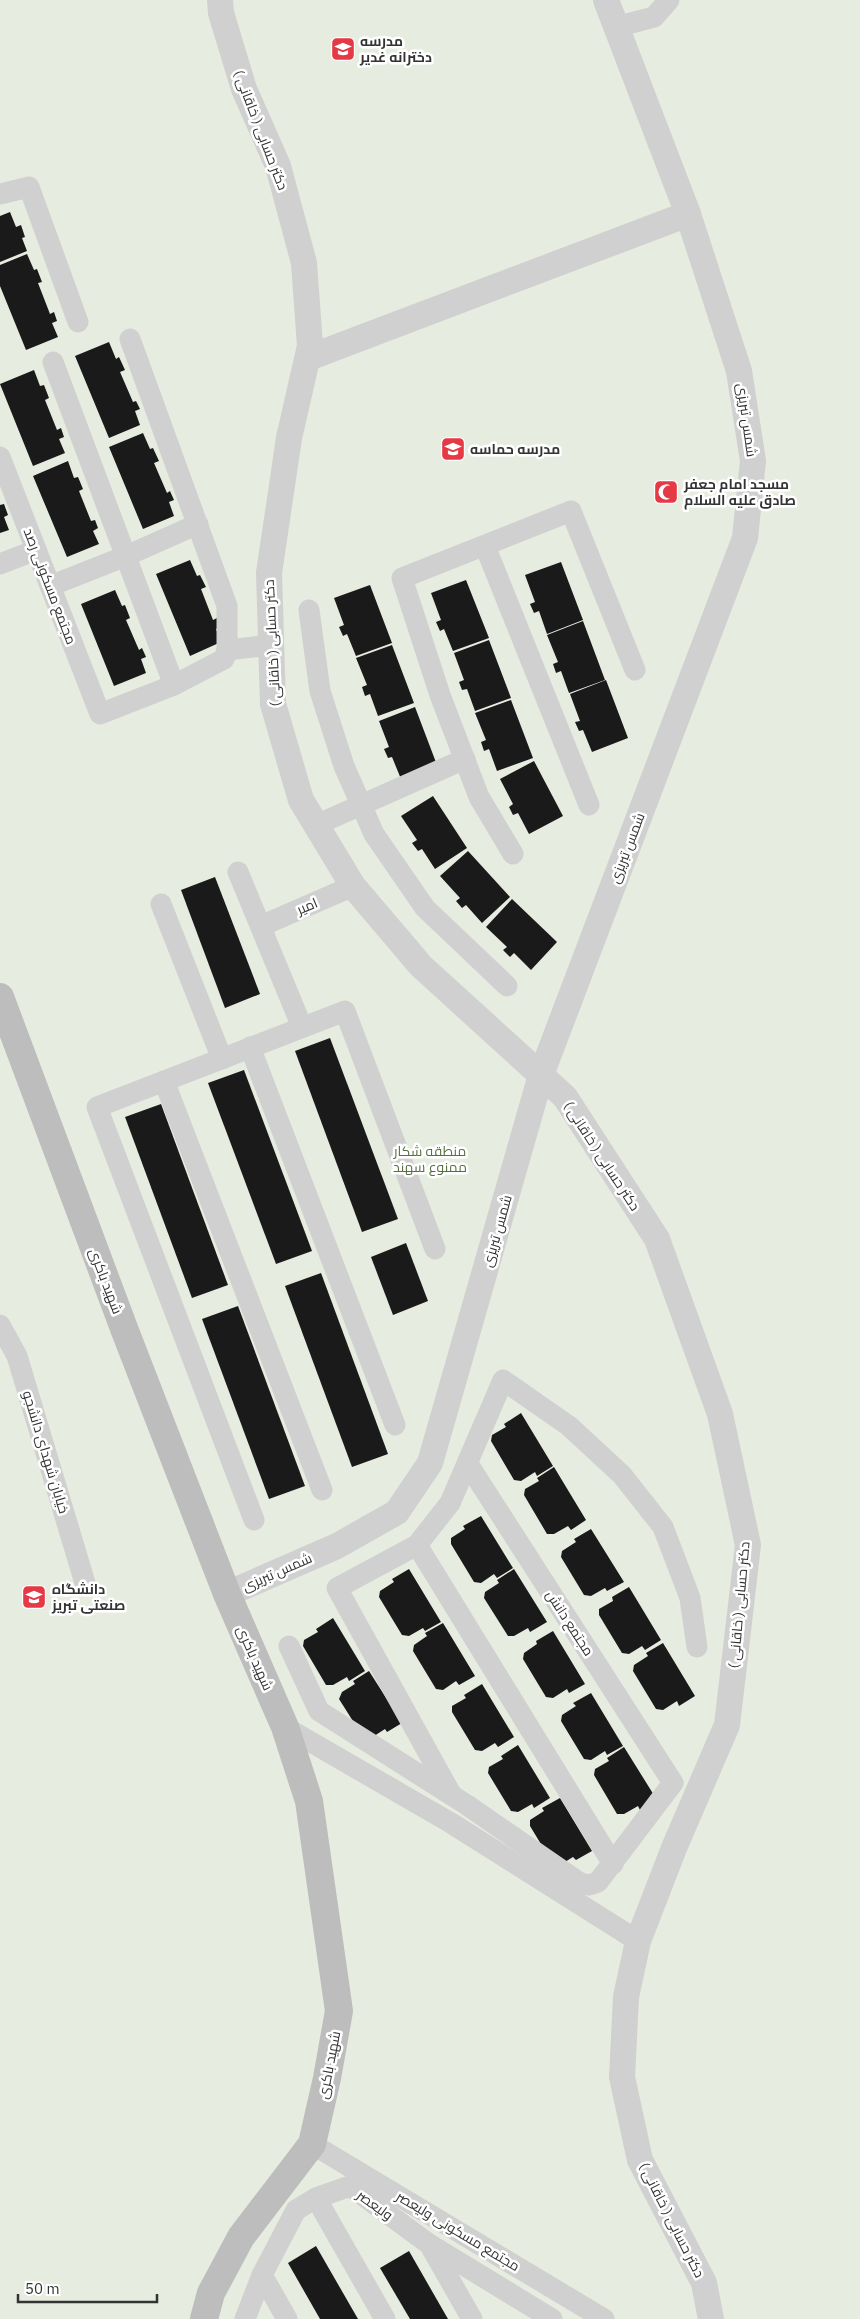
<svg xmlns="http://www.w3.org/2000/svg" width="860" height="2319" font-family="'IBM Plex Sans',Cairo,sans-serif">
<rect width="100%" height="100%" fill="#fff"/>
<rect fill="#e6ecdf" x="0" y="0" width="860" height="2319"/>
<g fill="#1a1a1a">
<path d="M10 212 16 227 21 225 25 237 22 238 27 251 0 262V216Z"/>
<path d="M27 254 34 270 37 269 42 282 38 283 50 314 54 312 57 321 52 323 58 337 26 350 0 286V265Z"/>
<path d="M109 342 116 359 119 357 125 370 120 372 133 402 136 401 140 409 135 411 140 425 109 438 75 356Z"/>
<path d="M34 370 40 386 44 385 49 398 45 400 57 430 61 428 64 437 59 439 65 453 33 466 0 384Z"/>
<path d="M143 433 150 449 153 448 159 461 154 463 167 493 170 491 174 500 169 502 174 516 143 529 109 447Z"/>
<path d="M68 461 74 478 78 477 83 489 79 491 91 521 95 520 98 528 93 531 99 544 67 557 33 476Z"/>
<path d="M4 504 8 515 4 517 9 530 0 533V505Z"/>
<path d="M190 560 197 576 200 575 206 587 201 589 213 620 217 618 221 627 216 629 221 642 190 656 156 574Z"/>
<path d="M561 562 583 620 547 634 539 611 534 613 530 604 535 602 525 575Z"/>
<path d="M466 580 489 638 453 651 444 629 440 631 436 622 441 620 431 593Z"/>
<path d="M370 585 392 643 356 656 347 634 343 636 339 627 344 625 334 598Z"/>
<path d="M115 590 122 606 125 605 130 618 126 620 139 650 142 648 146 657 141 659 146 673 114 686 81 604Z"/>
<path d="M583 621 605 680 569 693 561 671 556 673 553 664 558 662 547 635Z"/>
<path d="M489 640 511 698 475 711 467 689 462 690 459 682 464 680 454 653Z"/>
<path d="M392 645 414 703 378 716 370 694 365 696 362 687 367 685 356 658Z"/>
<path d="M606 680 628 738 592 752 583 730 579 731 575 722 580 721 570 694Z"/>
<path d="M511 700 533 758 497 771 489 749 484 751 481 742 486 740 475 713Z"/>
<path d="M415 707 437 765 401 779 392 757 388 758 384 749 389 747 379 721Z"/>
<path d="M534 761 563 816 529 834 518 813 513 815 509 807 513 804 500 779Z"/>
<path d="M433 796 467 848 435 869 422 849 418 851 412 843 417 840 401 816Z"/>
<path d="M468 851 510 897 482 923 466 905 462 908 456 901 460 898 440 876Z"/>
<path d="M215 877 260 994 225 1008 181 890Z"/>
<path d="M512 899 557 942 531 970 514 953 510 957 503 950 507 947 486 927Z"/>
<path d="M330 1038 398 1219 362 1232 295 1051Z"/>
<path d="M244 1070 312 1251 276 1264 208 1083Z"/>
<path d="M161 1104 228 1285 192 1298 125 1117Z"/>
<path d="M406 1243 428 1301 393 1315 371 1257Z"/>
<path d="M321 1273 388 1454 352 1467 285 1286Z"/>
<path d="M238 1306 305 1486 269 1499 202 1319Z"/>
<path d="M521 1413 553 1466 537 1476 535 1472 521 1481 514 1480 491 1441 492 1435 506 1427 504 1424Z"/>
<path d="M554 1467 586 1520 571 1530 568 1526 554 1534H547L524 1495 525 1489 539 1481 537 1478Z"/>
<path d="M481 1516 513 1568 497 1578 494 1574 481 1583 474 1582 451 1544V1538L465 1529 463 1526Z"/>
<path d="M591 1529 624 1582 607 1591 605 1588 591 1596 584 1595 561 1557 562 1551 576 1542 574 1539Z"/>
<path d="M409 1569 441 1622 425 1631 423 1628 409 1636 402 1635 379 1597 380 1591 394 1582 392 1579Z"/>
<path d="M514 1569 547 1622 530 1632 528 1628 514 1636H508L484 1598 485 1592 499 1583 497 1580Z"/>
<path d="M629 1587 661 1640 645 1650 642 1646 629 1654 622 1653 599 1615V1609L613 1601 612 1597Z"/>
<path d="M333 1618 365 1671 349 1681 347 1677 333 1685H326L303 1646 304 1640 318 1632 316 1629Z"/>
<path d="M443 1623 475 1676 459 1685 456 1681 443 1690 436 1689 413 1651 414 1645 427 1636 425 1633Z"/>
<path d="M553 1631 585 1684 569 1693 567 1689 553 1698 546 1697 523 1659 524 1653 537 1644 536 1641Z"/>
<path d="M663 1643 695 1696 679 1706 677 1701 663 1710 656 1709 633 1671 634 1665 648 1656 646 1653Z"/>
<path d="M369 1671 402 1723 387 1732 385 1729 371 1738 363 1737 339 1699 342 1692 355 1684 353 1681Z"/>
<path d="M482 1684 514 1737 498 1747 495 1743 482 1751 475 1750 452 1712V1706L466 1698 464 1695Z"/>
<path d="M591 1693 623 1746 607 1755 605 1751 591 1760 584 1759 561 1721 562 1715 576 1706 573 1703Z"/>
<path d="M518 1745 550 1798 534 1808 532 1804 518 1812 511 1811 488 1773 489 1767 503 1759 501 1756Z"/>
<path d="M624 1747 657 1800 640 1810 638 1806 624 1814H617L594 1775 595 1769 609 1761 607 1758Z"/>
<path d="M560 1798 592 1851 576 1860 573 1857 560 1865 553 1864 530 1826V1820L544 1811 542 1808Z"/>
<path d="M316 2246 358 2319H320L288 2263Z"/>
<path d="M409 2251 448 2319H410L380 2268Z"/>
</g>
<g fill="none" stroke-linecap="round" stroke-linejoin="round">
<g stroke="#d0d0d0" stroke-width="21">
<path d="M616 27 654 17 669 0"/>
<path d="M0 194 29 187 78 322"/>
<path d="M53 362 174 685"/>
<path d="M0 457 100 714 174 685 224 659 227 650V606L130 339"/>
<path d="M485 546 589 805"/>
<path d="M0 564 36 550"/>
<path d="M50 586 126 556 198 524"/>
<path d="M309 610 320 691 344 766 374 834 425 908 507 986"/>
<path d="M227 650 271 645"/>
<path d="M316 825 465 759"/>
<path d="M513 854 479 797 440 695 402 578 571 511 635 670"/>
<path d="M238 872 302 1027"/>
<path d="M161 904 222 1059"/>
<path d="M261 926 353 886"/>
<path d="M250 1047 395 1425"/>
<path d="M164 1081 322 1490"/>
<path d="M0 1325 17 1356 85 1583"/>
<path d="M254 1520 97 1107 345 1011 435 1249"/>
<path d="M417 1545 613 1864"/>
<path d="M289 1646 319 1711 467 1805 580 1883 589 1885 598 1882 673 1783 468 1464"/>
<path d="M285 1727 451 1823 638 1941"/>
<path d="M451 1794 337 1588 417 1545 450 1503 503 1380 569 1426 622 1475 663 1527 690 1598 697 1647"/>
<path d="M312 2144 604 2319"/>
<path d="M316 2198 385 2319"/>
<path d="M431 2247 472 2319"/>
<path d="M262 2275 287 2319"/>
<path d="M245 2319 262 2275 296 2210 316 2198 350 2186 429 2244 552 2319"/>
</g>
<g stroke="#d0d0d0" stroke-width="26">
<path d="M220 0 221 13 244 89 278 166 304 263 310 346 289 438 269 573 273 704 301 800 353 886 421 966 565 1097 657 1239 720 1414 748 1545 727 1725 674 1848 638 1941 626 1997 622 2077 640 2160 704 2283 711 2319"/>
<path d="M308 358 688 214"/>
<path d="M227 1594 337 1546 397 1512 430 1463 541 1075 745 538 753 461 739 371 688 214 606 0"/>
</g>
<path stroke="#bdbdbd" stroke-width="28" d="M0 997 125 1331 227 1594 285 1727 309 1801 339 2011 327 2078 312 2144 241 2237 211 2293 204 2319"/>
</g>
<defs>
<symbol id="school-square" viewBox="-11 -11 22 22"><rect x="-9" y="-9" width="18" height="18" rx="4" fill="#e63946" stroke="#fff"/><path d="M0-5L7-2L0 1L-7-2ZM-4 1L0 2.5L4 1V4Q0 6-4 4Z" fill="#fff"/></symbol>
<symbol id="mosque-square" viewBox="-11 -11 22 22"><rect x="-9" y="-9" width="18" height="18" rx="4" fill="#e63946" stroke="#fff"/><path d="M3.5-4.9A6 6 0 1 0 3.5 4.9A5 5 0 1 1 3.5-4.9Z" fill="#fff"/></symbol>
<symbol id="university-square" viewBox="-11 -11 22 22"><rect x="-9" y="-9" width="18" height="18" rx="4" fill="#e63946" stroke="#fff"/><path d="M0-5L7-2L0 1L-7-2ZM-4 1L0 2.5L4 1V4Q0 6-4 4Z" fill="#fff"/></symbol>
</defs>
<g fill-rule="evenodd">
<use href="#school-square" x="329" y="35" width="28" height="28"/>
<use href="#school-square" x="439" y="435" width="28" height="28"/>
<use href="#mosque-square" x="652" y="478" width="28" height="28"/>
<use href="#university-square" x="20" y="1583" width="28" height="28"/>
</g>
<g text-anchor="middle" stroke-width="5" stroke-linejoin="round" paint-order="stroke">
<g font-size="14" font-weight="bold" fill="#333" stroke="#fff" text-anchor="start">
<text x="360" y="46">مدرسه<tspan x="360" dy="16">دخترانه غدیر</tspan></text>
<text x="470" y="454">مدرسه حماسه</text>
<text x="684" y="489">مسجد امام جعفر<tspan x="684" dy="16">صادق علیه السلام</tspan></text>
<text x="52" y="1594">دانشگاه<tspan x="52" dy="16">صنعتی تبریز</tspan></text>
</g>
<g font-size="14" fill="#333" stroke="#fff">
<text transform="translate(261 130) rotate(69)" y="5">دکتر حسابی ( خاقانی )</text>
<text transform="translate(747 420) rotate(82)" y="5">شمس تبریزی</text>
<text transform="translate(50 586) rotate(69)" y="5">مجتمع مسکونی رصد</text>
<text transform="translate(272 643) rotate(-93)" y="5">دکتر حسابی ( خاقانی )</text>
<text transform="translate(627 848) rotate(-69)" y="5">شمس تبریزی</text>
<text transform="translate(307 906) rotate(-23)" y="5">امیر</text>
<text transform="translate(602 1156) rotate(57)" y="5">دکتر حسابی ( خاقانی )</text>
<text transform="translate(497 1231) rotate(-74)" y="5">شمس تبریزی</text>
<text transform="translate(106 1281) rotate(69)" y="5">شهید باکری</text>
<text transform="translate(46 1452) rotate(73)" y="5">خیابان شهدای دانشجو</text>
<text transform="translate(277 1572) rotate(-24)" y="5">شمس تبریزی</text>
<text transform="translate(739 1605) rotate(-85)" y="5">دکتر حسابی ( خاقانی )</text>
<text transform="translate(570 1623) rotate(57)" y="5">مجتمع دانش</text>
<text transform="translate(255 1658) rotate(66)" y="5">شهید باکری</text>
<text transform="translate(329 2065) rotate(-79)" y="5">شهید باکری</text>
<text transform="translate(375 2205) rotate(36)" y="5">ولیعصر</text>
<text transform="translate(672 2220) rotate(63)" y="5">دکتر حسابی ( خاقانی )</text>
<text transform="translate(458 2231) rotate(31)" y="5">مجتمع مسکونی ولیعصر</text>
</g>
<g font-size="14" fill="#56703f" stroke="#fff">
<text x="430" y="1156">منطقه شکار<tspan x="430" dy="16">ممنوع سهند</tspan></text>
</g>
</g>
<path d="M18 2294v8h139v-8" fill="none" stroke="#333333" stroke-width="2.5"/>
<text x="25" y="2294" font-size="15" fill="#333333" stroke="#ffffff" stroke-width="4" paint-order="stroke">50 m</text>
</svg>
